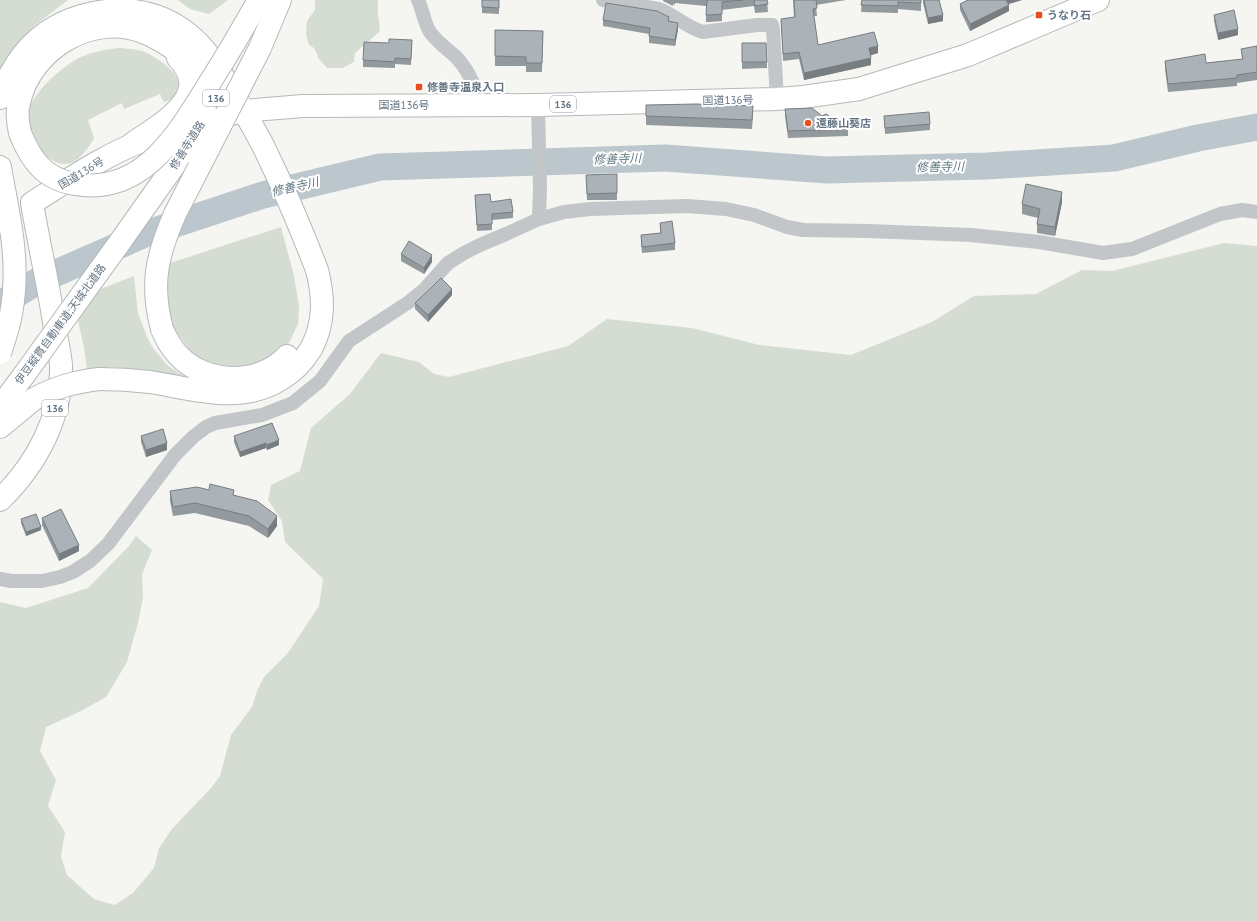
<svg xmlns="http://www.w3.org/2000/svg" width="1257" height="921" font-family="'PT Sans','Noto Sans JP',sans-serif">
<rect width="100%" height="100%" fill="#f5f5f1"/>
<g fill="#d5dcd2">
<path d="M0 0H68L34 26 0 75Z"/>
<path d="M178 0H228L209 14 190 9Z"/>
<path d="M315 0H378V14L380 31 355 53 354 62 342 68H327L318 58 317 54 314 48 309 45 306 34 307 21 315 10Z"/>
<path d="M120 48C128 49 138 49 145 52 156 57 182 74 179 87 179 91 175 95 174 99L164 102 160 94 124 109 122 103 88 120 94 138C88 148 79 163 66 164 56 165 40 153 35 146 32 142 27 124 27 119 27 97 60 68 79 58 92 52 106 49 120 48Z"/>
<path d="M281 227 294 276 299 306 298 324 289 343 276 358 239 369 218 368 203 361 189 349 178 335 167 317V264Z"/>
<path d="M1224 243 1257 246V921H0V602L26 608 88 588 129 546 136 536 152 550 142 574 143 597 138 623 127 662 106 697 81 711 46 727 40 751 56 780 48 806 65 832 61 856 67 875 94 899 115 905 133 893 154 868 159 848 172 829 211 788 220 776 231 735 252 707 257 691 264 677 288 653 319 606 323 579 285 542 282 521 268 500 271 485 300 471 311 428 350 394 381 353 419 362 434 374 449 377 568 346 607 319 692 328 759 345 851 355 932 322 974 296 1036 294 1082 270 1112 271Z"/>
<path d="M134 276 138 313 147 337 153 348 167 365 185 377 187 380 142 374 113 367 87 370 84 347 78 321 98 290Z"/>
</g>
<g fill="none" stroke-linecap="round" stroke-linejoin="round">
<path stroke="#bbc7cc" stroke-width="27" d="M0 306 7 300 38 281 145 234 263 195 380 167 665 158 827 170 987 166 1114 158 1198 138 1257 127"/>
<defs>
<g id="trunk">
<path d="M227 115 243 111 303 106 538 105 777 99 803 97 859 89 968 55 1098 0"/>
<path d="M0 500C36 465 63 416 61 365 60 353 57 341 55 329 49 287 39 245 32 203 70 179 107 153 150 138"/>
</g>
<g id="motorway">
<path d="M237 38 259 0"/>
<path d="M260 48 280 0"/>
<path d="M0 98C14 58 40 28 81 16 119 5 156 9 187 33 209 50 222 75 236 98 247 117 259 136 268 156 286 193 302 231 317 270 324 297 325 323 311 349 303 362 293 372 281 379 241 405 194 389 150 382 133 380 116 379 99 379"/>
<path d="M20 133C18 124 16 113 19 103 30 50 91 12 143 32 176 45 199 70 225 94"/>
<path d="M132 144C160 124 215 96 178 58"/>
<path d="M0 167 3 184"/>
<path d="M120 242 183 153"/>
<path d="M162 329C166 338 170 347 178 355 206 385 259 386 287 356"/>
<path d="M0 407 24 375"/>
<path d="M0 427 34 399"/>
</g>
</defs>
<use href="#trunk" stroke="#b5b8bb" stroke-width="24"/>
<use href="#motorway" stroke="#b5b8bb" stroke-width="24"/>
<g stroke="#c2c6c9" stroke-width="14">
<path d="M418 0C423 10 424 23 430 32 437 42 446 48 455 56 469 70 475 87 482 105"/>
<path d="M603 0 659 9C675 15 687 28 703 32L757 25H772L773 29 777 99"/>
<path d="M538 105 540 189 539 219"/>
<path d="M0 579 11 581H42L60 577 73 572 90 561 108 544 175 455 193 437 206 427 215 423 262 415 293 403 320 381 349 341 409 302 425 289 448 263 464 253 480 245 506 234 539 219 564 212 590 209 687 206 726 209 754 215 787 227 803 230 869 231 971 235 1039 242 1103 253 1132 249 1220 214 1242 210 1257 212"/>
</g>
<use href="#trunk" stroke="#fff" stroke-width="22"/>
<use href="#motorway" stroke="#fff" stroke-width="22"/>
<defs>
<g id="motorway-bridge">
<path d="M20 133C31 160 44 179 75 184 138 195 173 142 202 95 214 76 226 57 237 38"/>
<path d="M183 153 206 114"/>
<path d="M162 329C150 284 157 255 175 214L260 48"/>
<path d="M0 353C5 338 10 323 12 308 19 266 11 225 3 184"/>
<path d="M24 375 120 242"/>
<path d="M34 399C56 387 74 382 99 379"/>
</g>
</defs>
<use href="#motorway-bridge" stroke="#b5b8bb" stroke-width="24" stroke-linecap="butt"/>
<use href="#motorway-bridge" stroke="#fff" stroke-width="22"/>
</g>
<g fill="#939a9e">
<path d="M482 0H499V14L482 13Z"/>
<path d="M663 0H767L768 12 755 13 754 6 722 10V21L710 22H706V6L675 3V5L673 4V6L663 1Z"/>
<path d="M793 0H846L816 5 817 16H814L818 45 878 53 870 55 871 65 804 80 799 59 783 61 781 19 794 17Z"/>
<path d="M862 0H921V11L898 9V13L861 12Z"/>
<path d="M923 0H939L943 21 928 24 923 3Z"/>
<path d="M968 0H1022L1008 4 1009 11 970 31 960 10V4Z"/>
<path d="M1214 15 1238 35 1218 40 1214 21Z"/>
<path d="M603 20 669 21 678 29 675 46 649 43V34L603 26Z"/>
<path d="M495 30 543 31 542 72H526V66H495Z"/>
<path d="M412 40 411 65 395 64V68L363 67V60L389 43Z"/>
<path d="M742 43 767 62V68L742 69Z"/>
<path d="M1257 46V80L1237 83V86L1168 92 1165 69V61L1206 63 1242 59 1241 49Z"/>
<path d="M646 105 753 116 752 129 646 125Z"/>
<path d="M785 109 822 116 848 129V136L788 138 785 116Z"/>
<path d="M884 116 930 124V130L885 134Z"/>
<path d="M617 174V200H587L586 175Z"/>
<path d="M475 195 513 212V218L492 220V230L477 231Z"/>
<path d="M1062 202 1055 236 1037 233V224L1038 218 1022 214V204Z"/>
<path d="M660 223 675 243V250L642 253 641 242V235L660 233Z"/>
<path d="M401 254 432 262 424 274 401 261Z"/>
<path d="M452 295 428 322 415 309V303Z"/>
<path d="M141 436 167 450 146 457 141 442Z"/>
<path d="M234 436 279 445 267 450 266 448 240 457 234 442Z"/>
<path d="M170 491 234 495 277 526 268 538 249 526 195 513 173 516 170 501Z"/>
<path d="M42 518 79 551 59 561 42 525Z"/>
<path d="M21 519 41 530 26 536 21 523Z"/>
</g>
<g fill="#787d81">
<path d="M1005 0H1022L1005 5Z"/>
<path d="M1009 5V11L970 31V24Z"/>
<path d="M943 15V21L928 24V18Z"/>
<path d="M678 23V29L675 46V40Z"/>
<path d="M1238 29V35L1218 40V33Z"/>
<path d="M878 46V53L869 56V48Z"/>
<path d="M871 58V65L804 80V73Z"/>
<path d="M1062 192V202L1055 236V227Z"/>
<path d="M432 255V262L424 274V268Z"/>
<path d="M452 289V295L428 322V315Z"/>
<path d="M279 440V445L267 450V445Z"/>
<path d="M167 443V450L146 457V450Z"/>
<path d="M266 443V448L240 457V452Z"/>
<path d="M277 516V526L268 538V529Z"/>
<path d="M41 527V530L26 536V532Z"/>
<path d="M79 545V551L59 561V554Z"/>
</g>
<g fill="#abb3b8" stroke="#787d81">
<path d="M482 0H499V8L482 7Z"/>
<path d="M707 0H743L722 2V14L710 15H706Z"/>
<path d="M754 0H767L768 4 755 6Z"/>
<path d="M794 0H816L817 8 813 9 818 45 874 32 878 46 869 48 871 58 804 73 799 52 783 54 781 19 795 17Z"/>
<path d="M862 0H921V3L898 2V6L861 5Z"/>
<path d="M924 0H939L943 15 928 18Z"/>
<path d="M968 0H1006L1009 5 970 24 960 4Z"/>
<path d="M606 3 657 11 669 17 668 21 678 23 675 40 649 36 650 28 603 20Z"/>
<path d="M1234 10 1238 29 1218 33 1214 15Z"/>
<path d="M495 30 543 31 542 63H526V57L495 56Z"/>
<path d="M389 39 412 40 411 59 395 58V62L363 60 364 42 389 43Z"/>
<path d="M742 43H766L767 62H742Z"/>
<path d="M1257 46V72L1237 75V78L1168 84 1165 61 1205 54 1206 63 1243 59 1241 49Z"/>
<path d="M696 104 753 106 752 120 646 116V105Z"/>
<path d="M812 108 822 116 826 114 848 129 788 131 785 109Z"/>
<path d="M929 112 930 124 885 128 884 116Z"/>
<path d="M617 174V193L587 194 586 175Z"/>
<path d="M1026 184 1062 192 1055 227 1037 224 1040 209 1022 204Z"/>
<path d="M490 194 491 202 511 199 513 212 492 214V224L477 225 475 195Z"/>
<path d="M672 221 675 243 642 247 641 235 661 233 660 223Z"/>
<path d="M409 241 432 255 424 268 401 254Z"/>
<path d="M441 278 452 289 428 315 415 303 431 288Z"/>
<path d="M272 423 279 440 267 445 266 443 240 452 234 436Z"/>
<path d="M163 429 167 443 146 450 141 436Z"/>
<path d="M210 484 234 490 233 495 257 501 277 516 268 529 249 516 195 503 173 507 170 491 197 487 209 490Z"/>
<path d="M61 509 79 545 59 554 42 518Z"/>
<path d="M36 514 41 527 26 532 21 519Z"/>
</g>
<g fill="#e84f1e" stroke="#fff" stroke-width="1.5">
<rect x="1035" y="11" width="8" height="8" rx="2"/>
<rect x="415" y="83" width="8" height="8" rx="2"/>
<circle cx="808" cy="123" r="4"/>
</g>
<g text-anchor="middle" stroke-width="4" stroke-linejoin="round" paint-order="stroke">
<g fill="#fff" stroke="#929ea8" stroke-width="1">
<rect x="203" y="90" width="26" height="16" rx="3"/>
<rect x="550" y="96" width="26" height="16" rx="3"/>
<rect x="42" y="400" width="26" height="16" rx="3"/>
</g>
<g font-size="10" font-weight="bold" fill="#637483">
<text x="216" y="102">136</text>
<text x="563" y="108">136</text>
<text x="55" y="412">136</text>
</g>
<g font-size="11" font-weight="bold" fill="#637483" stroke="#fff" text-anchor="start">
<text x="1047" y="19">うなり石</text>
<text x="427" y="91">修善寺温泉入口</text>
<text x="816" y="127">遠藤山葵店</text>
</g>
<g font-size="11" fill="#637483" stroke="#fff">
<text transform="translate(728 100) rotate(-1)" y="4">国道136号</text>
<text x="404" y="109">国道136号</text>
<text transform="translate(187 145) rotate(-58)" y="4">修善寺道路</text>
<text transform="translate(81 173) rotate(-31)" y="4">国道136号</text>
<text transform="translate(60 324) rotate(-54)" y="4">伊豆縦貫自動車道;天城北道路</text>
</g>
<g font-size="12" font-style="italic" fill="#5f7780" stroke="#fff">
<text transform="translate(617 159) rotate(-2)" y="4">修善寺川</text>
<text transform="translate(940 167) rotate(-1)" y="4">修善寺川</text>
<text transform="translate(295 187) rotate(-13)" y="4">修善寺川</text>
</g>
</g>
</svg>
